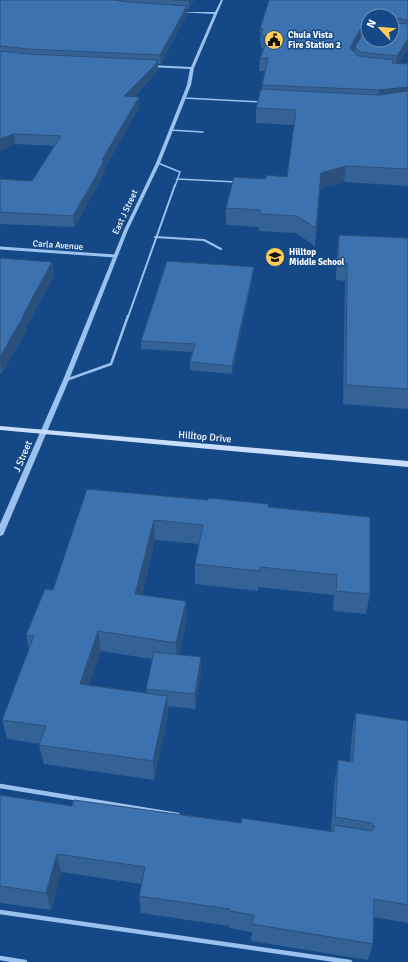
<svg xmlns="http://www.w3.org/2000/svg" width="408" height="962" font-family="Signika,sans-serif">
<rect width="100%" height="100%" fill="#154886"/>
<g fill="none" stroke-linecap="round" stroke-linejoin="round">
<g stroke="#9bc2ee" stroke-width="1.5">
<path d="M184 98 262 102"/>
<path d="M170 130 203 132"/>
<path d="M158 163 180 172 175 186"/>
<path d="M177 179 237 182"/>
</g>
<g stroke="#9bc2ee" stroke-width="2">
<path d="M155 237 204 240 221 249"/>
<path d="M128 317 175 185"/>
</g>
<path stroke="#9bc2ee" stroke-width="2.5" d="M66 380 111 364 128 316"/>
<g stroke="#9bc2ee" stroke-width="4.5">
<path d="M0 786 178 815"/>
<path d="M0 912 350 962"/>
<path d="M0 958 25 962"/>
</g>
<path stroke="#9bc2ee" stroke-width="3" d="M0 248 115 256"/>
<path fill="#9bc2ee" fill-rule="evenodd" d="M221 0H223L194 68 191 85 160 163 128 230 69 380 4 533 3 535 0 536V524L63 380 124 230 156 163 187 85 190 69 150 67 148 66 150 65 191 67 214 14 178 12H215Z"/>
<path fill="#c8defa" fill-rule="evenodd" d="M0 426 408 461V467L0 430Z"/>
</g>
<g fill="#346297" fill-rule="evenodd">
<path d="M0 0H194L189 9H187V14L161 64H158V69L155 74 134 97H139V107L105 168V171L97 187 74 227 0 224V179L32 181 54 146 15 144 0 151Z"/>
<path d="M408 0V49L399 63 408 64V186L344 182 320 189 315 246 296 233 259 231V227L226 225V208L266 179 287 177 294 125 256 123V108L261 90 262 85 265 71H259L260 58 263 48H261V42H260V29ZM368 16H392L368 40Z"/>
<path d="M339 235 408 238V409L343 404 345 281 336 280 337 252Z"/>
<path d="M0 258 52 262 54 276 26 327 27 330 2 373H0Z"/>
<path d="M253 275 232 374 190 370V362L192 352 141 349V341Z"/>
<path d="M87 489 268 507 370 594 366 614 333 611 334 595 258 587V591L195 584V564L199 544 155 540 142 595 186 601 187 620 179 654 201 672 195 709 168 706V715L154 780 44 764 39 745 40 744 7 739 2 720 29 650 26 635 53 590ZM101 651 152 659 146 689 147 693 89 685Z"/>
<path d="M356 713 408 721V923L373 917V944L368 960 251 941 252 932 229 928V926L141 913 139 896 141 884 61 872 51 910 0 903V795L72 806 241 823 331 831 335 779 338 760 350 762 352 732Z"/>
</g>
<g fill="#2b507b">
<path d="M189 0H194L189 9Z"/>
<path d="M187 6V14L161 64 160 55Z"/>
<path d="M365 20H368V32L355 47V50L349 61 350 48Z"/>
<path d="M408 39V49L395 70 397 56Z"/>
<path d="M158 60V69L155 74 125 106 124 96Z"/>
<path d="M408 87V99L377 105 379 90Z"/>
<path d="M139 97V107L105 168V171L97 187 74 227 73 216 102 160Z"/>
<path d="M14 134 15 144 0 151V139Z"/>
<path d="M346 166 344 182 320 189 321 173Z"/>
<path d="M52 262 54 276 26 327 27 330 2 373 0 361V357Z"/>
<path d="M254 267 253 275 232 374V366Z"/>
<path d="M154 520 155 540 137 614 135 594Z"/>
<path d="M260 567 258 587V591L259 571Z"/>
<path d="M186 601 187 620 177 662 176 643Z"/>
<path d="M98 631 101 651 83 703 80 684Z"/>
<path d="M201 657V672L195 709V694Z"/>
<path d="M167 696 168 715 154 780 153 761Z"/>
<path d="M57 854 61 872 51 910 46 893Z"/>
</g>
<g fill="#3d72b0" stroke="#2b507b">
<path d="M0 0H114L128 2 187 6 160 55 28 49 0 46Z"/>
<path d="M173 0H189V1Z"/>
<path d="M269 0H408V20L394 18 392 20V16H368V20H365L350 48 358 56 394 60 392 63 408 64V87L379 90 262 85 268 58H260L269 36H261L263 29H260Z"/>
<path d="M392 21 394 23 408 24V39L397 56 360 52 355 47 368 25V40H392Z"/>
<path d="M0 51 28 54 158 60 155 65 124 96 139 97 102 160H104L96 176 73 216 0 212V179L32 181 61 136 14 134 0 139Z"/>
<path d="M261 89 379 95 408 91V169L346 166 321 173 316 228 297 216 260 214V210L226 208 234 177 266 179V175L287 177 296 110 256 108Z"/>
<path d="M339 235 408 238V389L346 385 347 263 338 262Z"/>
<path d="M0 258 52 262 23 315H24L0 357Z"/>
<path d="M167 261 254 267 232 366 190 362 195 344 141 341Z"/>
<path d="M87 489 208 500 209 498 268 504V507L370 517V594L336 591 337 575 260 567 259 571 195 564 203 525 154 520 135 594 186 601 176 643 98 631 80 684 167 696 153 761 39 745 46 726 2 720 34 636 26 635 45 589 53 590Z"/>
<path d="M154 652 201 657 195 694 146 689Z"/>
<path d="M356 713 408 721V905L374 899 373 944 252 924 254 915 230 911V909L139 896 145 867 57 854 46 893 0 886V795L72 806 74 800 241 823 242 818 334 832V825L372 831 375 827 372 823 335 817 338 760 353 762Z"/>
</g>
<defs>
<symbol id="civic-disc" viewBox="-11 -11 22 22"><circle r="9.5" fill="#ffcc58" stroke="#154886"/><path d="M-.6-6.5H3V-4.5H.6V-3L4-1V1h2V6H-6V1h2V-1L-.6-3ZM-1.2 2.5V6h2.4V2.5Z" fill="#111"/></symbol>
<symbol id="school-disc" viewBox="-11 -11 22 22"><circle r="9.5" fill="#ffcc58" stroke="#154886"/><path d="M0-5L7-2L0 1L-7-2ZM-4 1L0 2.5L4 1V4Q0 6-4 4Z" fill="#111"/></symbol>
</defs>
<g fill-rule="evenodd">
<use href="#civic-disc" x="263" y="29" width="22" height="22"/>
<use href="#school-disc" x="264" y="246" width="22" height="22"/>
</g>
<g text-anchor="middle" stroke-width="3" stroke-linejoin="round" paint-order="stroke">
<g font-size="9" font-weight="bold" fill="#fff" stroke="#154886" text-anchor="start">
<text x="288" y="38">Chula Vista<tspan x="288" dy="10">Fire Station 2</tspan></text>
<text x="289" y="255">Hilltop<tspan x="289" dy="10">Middle School</tspan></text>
</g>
<g font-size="9" fill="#fff" stroke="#154886">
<text transform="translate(125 212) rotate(-65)" y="3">East J Street</text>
<text transform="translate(58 245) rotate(4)" y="3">Carla Avenue</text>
</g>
<g font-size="10" fill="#fff" stroke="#154886">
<text transform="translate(205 436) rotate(5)" y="4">Hilltop Drive</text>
<text transform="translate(22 456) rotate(-67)" y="4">J Street</text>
</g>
</g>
<g transform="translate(380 28) rotate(296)"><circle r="19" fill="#154886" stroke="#7391b6"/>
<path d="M0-3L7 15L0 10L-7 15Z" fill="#ffcc58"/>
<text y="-6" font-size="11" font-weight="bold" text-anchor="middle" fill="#ffffff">N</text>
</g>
</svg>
